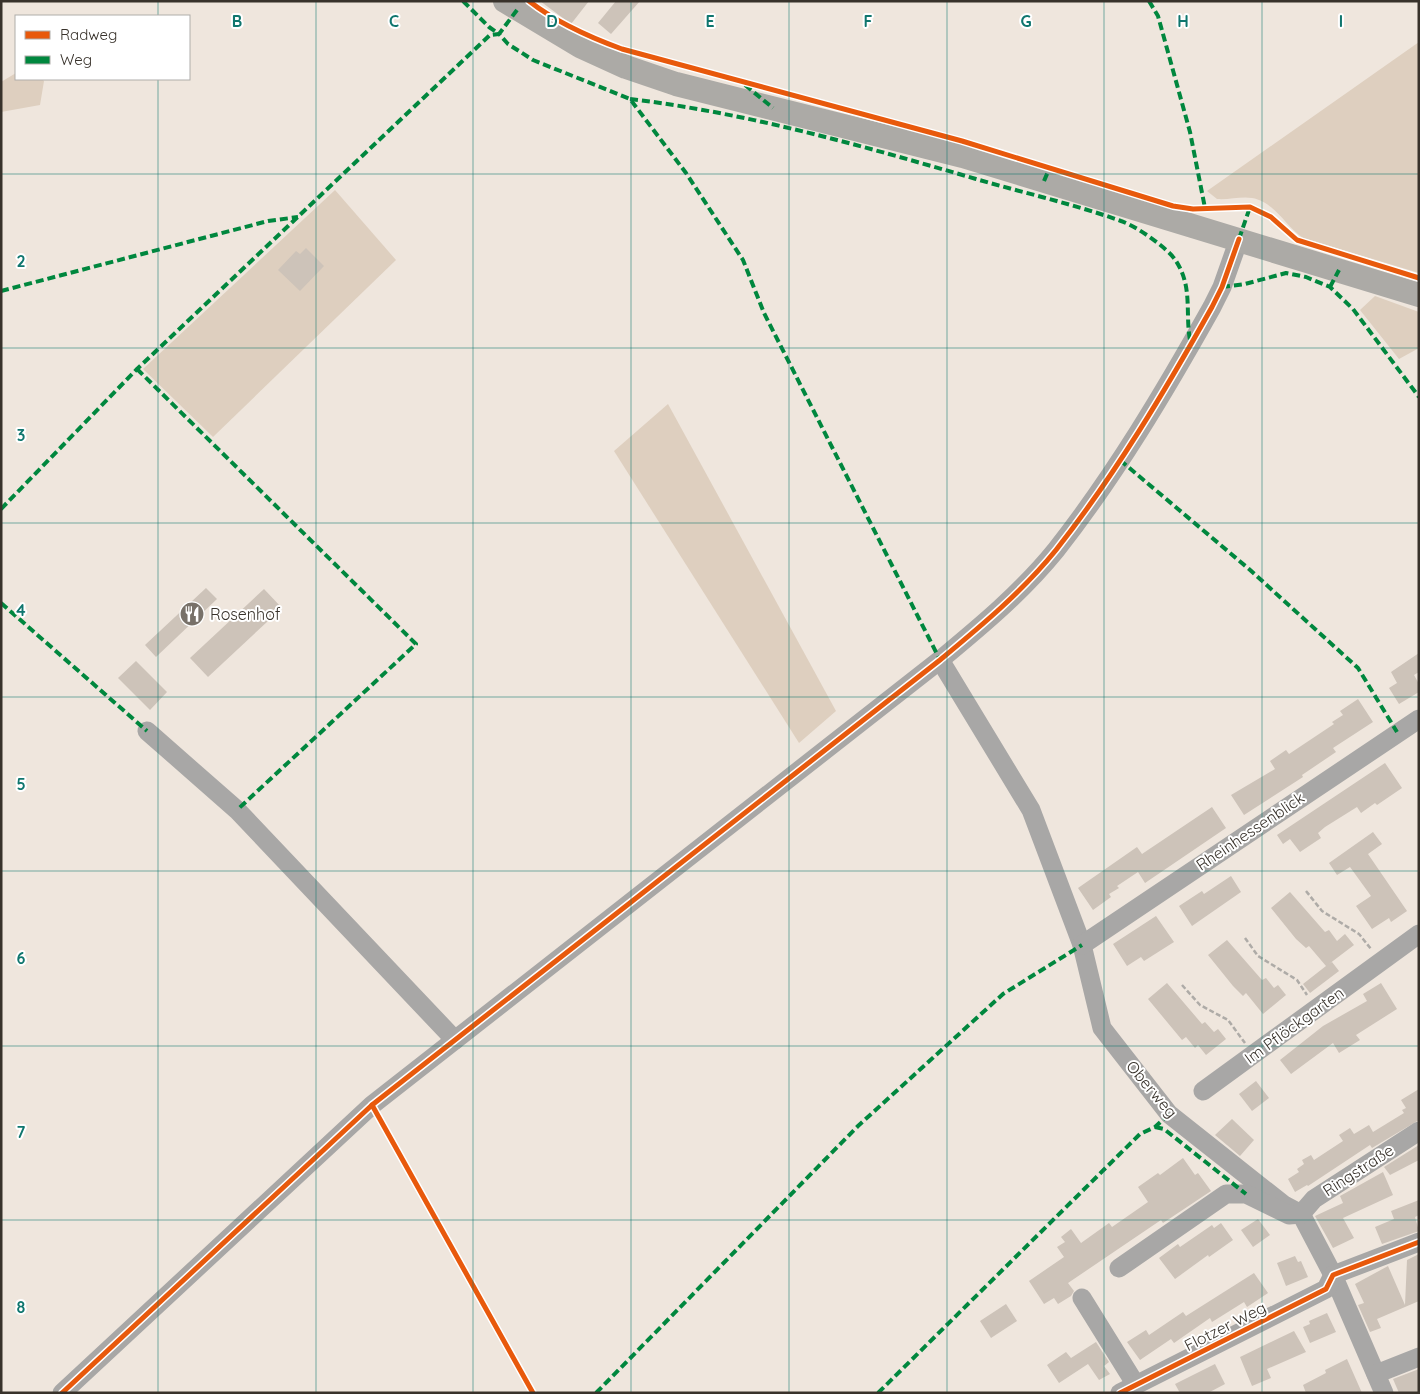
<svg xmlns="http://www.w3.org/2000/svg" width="1420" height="1394" font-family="Quicksand,sans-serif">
<rect width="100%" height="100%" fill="#efe6dd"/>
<g fill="#decfbf">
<path d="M1419 42V273L1303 238C1285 226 1275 202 1252 198 1241 196 1229 200 1217 199L1207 191Z"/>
<path d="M16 73V79H42L44 81 40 105 1 112V82Z"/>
<path d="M335 190 396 260 213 437 143 369Z"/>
<path d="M1375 296 1419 312V348L1399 359 1360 310Z"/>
<path d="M668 404 836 711 799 743 614 451Z"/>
</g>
<g fill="#cdc3b9">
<path d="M540 1H589L571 24Z"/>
<path d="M616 1H640L611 34 598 23Z"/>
<path d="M306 248 324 266 300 291 278 270 296 251 300 254Z"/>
<path d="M206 588 217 599 156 657 145 645Z"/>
<path d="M264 589 282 608 208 677 190 658Z"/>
<path d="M1419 653V672L1414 675 1419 684V692L1399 704 1389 688 1397 683 1391 672Z"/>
<path d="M136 661 167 692 150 710 118 678Z"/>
<path d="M1358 699 1373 722 1333 748 1336 752 1302 775 1303 777 1244 815 1231 795 1275 769 1270 761 1286 750 1289 754 1334 724 1332 722 1343 715 1340 711Z"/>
<path d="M1385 763 1402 788 1377 805 1375 803 1361 813 1357 807 1325 827 1318 833 1321 838 1300 852 1290 839 1283 844 1277 835Z"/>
<path d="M1212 807 1226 828 1145 883 1138 872 1117 886 1119 888 1109 894 1111 897 1093 910 1078 888 1137 847 1142 854Z"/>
<path d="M1373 832 1382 844 1368 854 1407 911 1391 922 1389 918 1372 929 1356 906 1371 896 1350 867 1337 875 1329 863Z"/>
<path d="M1231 876 1241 892 1192 926 1179 906 1202 891 1204 894Z"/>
<path d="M1290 892 1325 932 1329 930 1337 941 1345 934 1354 945 1329 964 1332 962 1339 971 1310 993 1303 984 1326 966 1309 946 1306 948 1296 939 1271 908Z"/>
<path d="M1156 916 1174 942 1144 961 1141 957 1127 966 1113 944Z"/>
<path d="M1227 940 1262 980 1266 978 1274 988 1278 985 1286 995 1263 1014 1246 993 1243 996 1233 986 1208 955Z"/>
<path d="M1167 983 1202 1024 1205 1022 1214 1032 1218 1029 1226 1039 1206 1055 1198 1045 1195 1048 1186 1037 1182 1040 1148 999Z"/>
<path d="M1381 983 1397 1009 1356 1035 1360 1040 1339 1053 1333 1043 1291 1074 1280 1060 1323 1026 1367 1001 1363 994Z"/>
<path d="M1256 1081 1269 1098 1252 1111 1239 1094Z"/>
<path d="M1419 1089V1120L1372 1148 1370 1145 1308 1186 1307 1185 1295 1192 1288 1179 1299 1172 1297 1169 1304 1164 1302 1160 1311 1155 1314 1160 1343 1141 1339 1135 1350 1128 1354 1134 1369 1125 1373 1132 1404 1113 1402 1110 1406 1108 1401 1100Z"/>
<path d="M1232 1119 1254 1140 1240 1156 1215 1135Z"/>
<path d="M1419 1145V1160L1390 1175 1384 1167Z"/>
<path d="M1183 1158 1195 1175 1198 1173 1211 1191 1163 1223 1161 1220 1068 1283 1074 1291 1071 1296 1058 1304 1054 1298 1044 1304 1029 1281 1064 1257 1057 1247 1065 1242 1061 1237 1071 1229 1081 1243 1109 1223 1112 1227 1148 1202 1138 1187 1158 1173 1160 1175Z"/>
<path d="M1383 1172 1393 1195 1343 1218 1354 1238 1333 1248 1315 1216 1343 1203 1340 1196Z"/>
<path d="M1419 1200V1215L1415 1217 1419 1231 1382 1244 1375 1227 1394 1219 1391 1211Z"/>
<path d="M1258 1219 1270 1235 1253 1247 1241 1230Z"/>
<path d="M1221 1223 1233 1240 1209 1257 1208 1255 1175 1279 1159 1258 1178 1244 1180 1247 1212 1225 1214 1228Z"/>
<path d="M1419 1254V1301L1377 1319 1381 1328 1370 1332 1358 1305 1364 1303 1355 1284 1388 1266 1405 1305 1407 1260Z"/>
<path d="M1295 1256 1298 1262 1301 1261 1308 1277 1286 1286 1277 1263Z"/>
<path d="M1254 1273 1268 1293 1247 1307 1244 1302 1212 1322 1210 1318 1174 1343 1171 1339 1140 1360 1127 1342 1146 1330 1149 1335 1183 1312 1186 1316Z"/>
<path d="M1006 1304 1017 1321 991 1338 980 1321Z"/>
<path d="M1327 1313 1336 1332 1310 1343 1303 1327 1310 1324 1309 1321Z"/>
<path d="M1294 1331 1306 1352 1267 1369 1271 1378 1252 1386 1240 1357Z"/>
<path d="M1096 1342 1109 1362 1104 1366 1110 1374 1099 1380 1088 1364 1059 1383 1047 1365 1066 1352 1071 1358Z"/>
<path d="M1347 1359 1362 1393H1306L1303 1385 1326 1373 1325 1370Z"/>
<path d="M1215 1364 1225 1384 1208 1393H1180L1175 1384Z"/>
<path d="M1419 1369V1393H1399L1393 1379Z"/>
</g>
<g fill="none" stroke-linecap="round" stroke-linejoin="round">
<g stroke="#aeaba7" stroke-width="2.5" stroke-dasharray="5 2.5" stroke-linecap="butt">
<path d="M1306 891 1322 911 1359 934 1371 949"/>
<path d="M1245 938 1258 956 1297 980 1307 995"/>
<path d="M1182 985 1200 1005 1228 1020 1245 1043"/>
</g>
<g stroke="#a8a7a6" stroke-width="19">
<path d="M940 660 1031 810 1082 945 1102 1028 1169 1114 1284 1205 1301 1214 1333 1275 1384 1393"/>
<path d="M147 731 237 810 455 1040"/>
<path d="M1082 945 1419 719"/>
<path d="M1203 1091 1419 934"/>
<path d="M1119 1268 1226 1194H1246L1289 1215 1301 1214 1314 1199 1419 1131"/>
<path d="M1082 1298 1136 1385"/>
<path d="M1376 1374 1419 1357"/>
<path d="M62 1393 372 1105 940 660C981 626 1022 592 1056 550 1115 475 1165 391 1212 307L1222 287 1239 239"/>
<path d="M1120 1393 1326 1289 1333 1275 1419 1242"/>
</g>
<path stroke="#acaaa6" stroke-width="24" d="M505 1 580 46 626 67 676 84 963 156 1419 295"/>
<g stroke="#00873e" stroke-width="4" stroke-dasharray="8 4" stroke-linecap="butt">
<path d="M463 1 489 27 499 34"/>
<path d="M1149 1 1158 16 1190 132 1205 208"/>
<path d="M517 10 499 34 508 44 533 60 630 99 686 173 743 260 764 313 940 660"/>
<path d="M745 85 773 108"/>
<path d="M630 99C748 113 863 146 976 179 1024 193 1074 204 1121 221 1136 226 1168 248 1176 261 1194 289 1184 315 1191 345"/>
<path d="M1044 181 1050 167"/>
<path d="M1239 239 1250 207"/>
<path d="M1222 287 1245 284 1286 273 1306 277 1330 287 1353 309 1419 397"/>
<path d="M1330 287 1339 270"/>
<path d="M1 291 268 221 298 217"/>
<path d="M137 369 416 644 237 810"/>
<path d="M1120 460 1249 569 1358 668 1397 732"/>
<path d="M1 509 137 369 490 35 499 34"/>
<path d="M1 603 147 731"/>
<path d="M1155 1127 1164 1129 1246 1194"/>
<path d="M596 1393 858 1126 1003 994 1082 945"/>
<path d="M878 1393 1140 1134 1155 1127 1169 1114"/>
</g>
<defs>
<g id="cycleway">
<path d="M529 1C557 23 589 37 622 49L962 141 1173 206 1193 209 1250 207 1271 217 1297 240 1419 278"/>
<path d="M372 1105 533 1393"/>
<path d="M62 1393 372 1105 940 660C981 626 1022 592 1056 550 1115 475 1165 391 1212 307L1222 287 1239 239"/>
<path d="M1120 1393 1326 1289 1333 1275 1419 1242"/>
</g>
</defs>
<use href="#cycleway" stroke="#fff" stroke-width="8"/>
<use href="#cycleway" stroke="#e8590c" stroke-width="5"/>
</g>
<path fill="none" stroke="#0f766e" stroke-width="1" stroke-opacity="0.55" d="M158 1V16M316 1V1393M473 1V1393M631 1V1393M789 1V1393M947 1V1393M1104 1V1393M1262 1V1393M158 79V1393M1 174H1419M1 348H1419M1 523H1419M1 697H1419M1 871H1419M1 1046H1419M1 1220H1419"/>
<defs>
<symbol id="restaurant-disc" viewBox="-11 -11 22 22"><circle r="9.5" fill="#787169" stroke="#fff"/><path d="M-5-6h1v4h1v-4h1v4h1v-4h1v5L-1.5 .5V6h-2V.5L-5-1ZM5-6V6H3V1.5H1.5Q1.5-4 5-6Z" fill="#fff"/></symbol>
</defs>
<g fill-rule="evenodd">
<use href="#restaurant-disc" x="178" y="600" width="28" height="28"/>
</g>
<g text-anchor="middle" stroke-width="4" stroke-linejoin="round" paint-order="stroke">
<g font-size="16" fill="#38322b" stroke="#fff" text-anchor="start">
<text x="210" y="620">Rosenhof</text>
</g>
<g font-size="16" fill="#38322b" stroke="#fff">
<text transform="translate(1250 831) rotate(-34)" y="6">Rheinhessenblick</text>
<text transform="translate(1294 1025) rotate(-36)" y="6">Im Pflöckgarten</text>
<text transform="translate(1152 1089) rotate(50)" y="6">Oberweg</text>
<text transform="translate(1358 1170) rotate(-33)" y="6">Ringstraße</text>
<text transform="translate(1225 1326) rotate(-27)" y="6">Flotzer Weg</text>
</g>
</g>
<g font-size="16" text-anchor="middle" font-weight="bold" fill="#0f766e" stroke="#fff" stroke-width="4" stroke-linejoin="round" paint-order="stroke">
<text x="237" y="27">B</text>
<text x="394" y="27">C</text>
<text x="552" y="27">D</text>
<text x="710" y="27">E</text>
<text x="868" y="27">F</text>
<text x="1026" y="27">G</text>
<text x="1183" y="27">H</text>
<text x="1341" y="27">I</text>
<text x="21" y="267">2</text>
<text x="21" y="441">3</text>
<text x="21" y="616">4</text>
<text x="21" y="790">5</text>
<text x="21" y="964">6</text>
<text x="21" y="1138">7</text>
<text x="21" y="1313">8</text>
</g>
<rect width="1420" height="1394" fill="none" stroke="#38322b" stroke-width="5"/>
<rect x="15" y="15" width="175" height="65" fill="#ffffff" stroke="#afadaa"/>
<rect x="25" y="31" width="25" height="8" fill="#e8590c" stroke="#afadaa"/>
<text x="60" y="40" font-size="15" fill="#38322b">Radweg</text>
<rect x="25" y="56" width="25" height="8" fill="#00873e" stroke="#afadaa"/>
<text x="60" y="65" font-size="15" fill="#38322b">Weg</text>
</svg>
